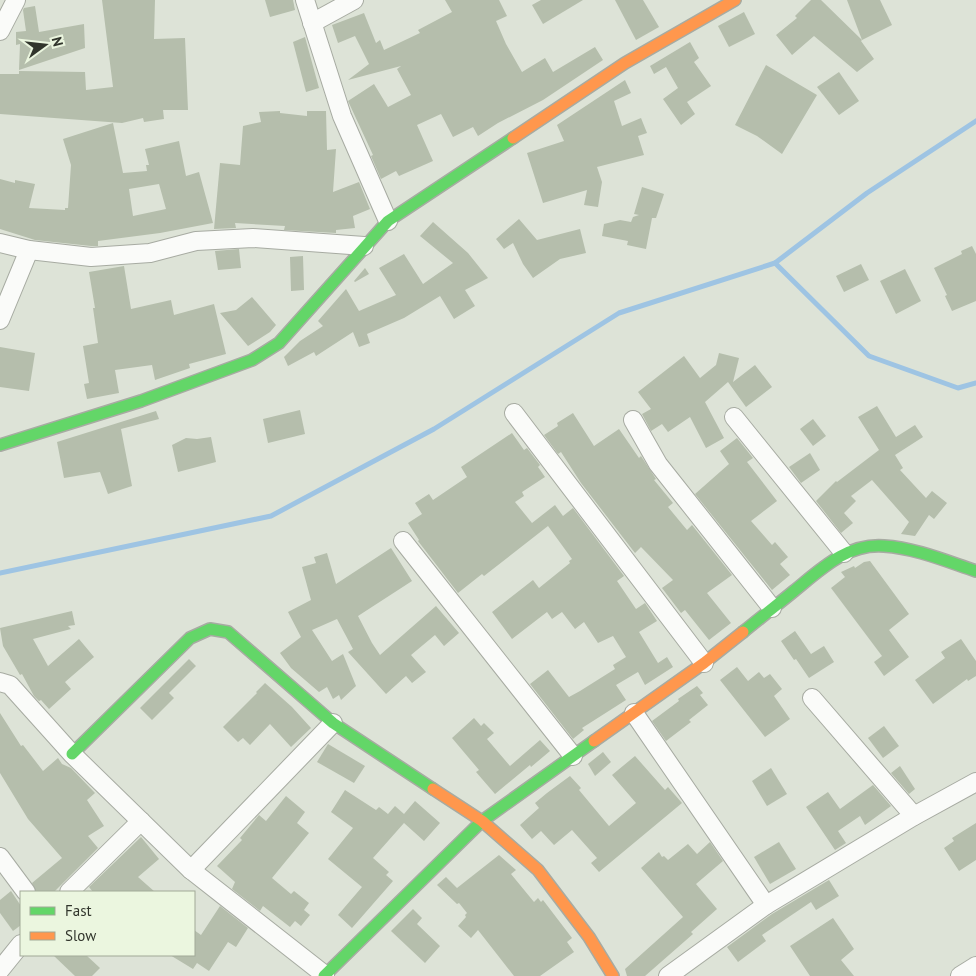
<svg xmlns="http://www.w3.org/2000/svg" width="976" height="976" font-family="'PT Sans',sans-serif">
<rect width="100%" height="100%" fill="#dde3d7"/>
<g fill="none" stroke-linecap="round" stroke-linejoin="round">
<g stroke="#9ec4e3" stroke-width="5">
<path d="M775 263 869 356 958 388 976 383"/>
<path d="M0 573 271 516 434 429 619 313 775 263 867 193 976 121"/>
</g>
</g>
<g fill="#b5beac" fill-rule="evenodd">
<path d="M102 0H155L154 39 185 38 188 110H163L164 119 144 122 143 118 122 123 0 114V74H19V71L85 72 86 90 113 87Z"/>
<path d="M265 0H293L295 10 270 17Z"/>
<path d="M445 0H499L507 16 496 21 506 44 522 72 545 58 553 72 595 47 603 60 543 100 498 123 478 136 473 127 453 137 441 114 417 125 433 161 399 176 396 171 381 179 371 156 373 155 348 101 374 84 388 107 411 95 397 69 401 66 348 80 369 64 355 36 338 43 332 25 364 13 376 43 380 40 384 50 420 33 418 30 452 12Z"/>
<path d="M541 0H583L543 24 532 5Z"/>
<path d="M615 0H643L659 27 636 40Z"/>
<path d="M811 0H821L862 40 861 41 874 59 857 72 814 36 792 55 776 35 797 18 795 16Z"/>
<path d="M847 0H880L892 25 862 40Z"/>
<path d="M35 6 39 32 84 24 85 48 19 70 20 44 16 45V32L26 31 23 10 24 8Z"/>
<path d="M744 12 755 34 729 47 718 26Z"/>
<path d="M305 37 319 88 306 92 293 42Z"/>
<path d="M690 42 699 58 694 62 711 86 687 102 695 114 681 125 663 99 678 88 666 67 654 74 650 66Z"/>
<path d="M766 65 817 95 782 154 757 136 735 125Z"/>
<path d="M839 72 859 101 839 115 817 87Z"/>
<path d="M625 80 631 93 614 101 622 126 641 118 647 133 638 136 644 155 597 167 602 182 598 207 584 205 587 190 543 203 527 153 564 141 557 125Z"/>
<path d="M280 111V113L307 116V111H326L327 150 336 149 333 192 359 182 370 209 353 216 355 228 336 230V233L284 230 285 226 235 223 236 228 214 229 220 163 240 165 243 126 261 122 259 112Z"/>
<path d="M113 123 123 173 147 171 146 165H149L145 149 179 141 186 176 199 172 213 223 160 233 98 241V246H91L35 240 0 229V179L15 183V180L35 184 29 208 65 210V208H68L71 165 63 139ZM159 184 166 209 133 216 129 189Z"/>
<path d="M642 187 664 194 656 218H652L646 249 627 245 628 241 602 236 604 224 620 220 631 222 633 217 639 215 634 214Z"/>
<path d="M519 219 537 240 580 229 586 253 560 259 533 278 523 264 513 243 504 249 496 239Z"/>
<path d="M433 222 468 253 488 278 465 290 475 306 454 319 440 296 404 318 367 334 370 343 359 347 353 332 316 356 314 352 288 366 284 357 300 341 323 326 318 321 346 289 359 311 396 295 379 268 404 254 423 284 453 263 420 236Z"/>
<path d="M972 246 976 254V301L952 311 945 296 947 295 934 268 962 254 961 251Z"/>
<path d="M239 249 241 268 218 270 215 251Z"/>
<path d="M303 256 304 290 291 291 290 257Z"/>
<path d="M861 264 869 280 844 292 836 276Z"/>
<path d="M124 266 131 309 171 300 174 315 214 304 226 354 189 364 190 368 155 380 152 365 115 370 119 393 87 399 84 384 89 383 83 346 98 343 93 308H95L89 272Z"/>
<path d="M365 268 369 274 355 282 354 281Z"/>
<path d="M905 269 921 301 896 314 880 281Z"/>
<path d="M252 297 276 325 270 332 248 346 220 313 236 310Z"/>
<path d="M0 347 35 353 29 391 0 387Z"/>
<path d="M719 353 739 358 733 382 755 365 772 387 746 407 728 382 705 402 724 438 706 448 690 417 668 432 662 424 651 431 642 414 651 409 638 392 684 356 700 378 716 365Z"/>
<path d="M877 406 896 437 915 425 923 437 895 455 903 468 900 470 926 498 932 491 947 503 934 519 929 515 915 536 901 534 909 522 872 480 851 496 856 501 844 513 853 523 841 533 816 501 836 481 837 482 879 450 858 417Z"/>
<path d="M300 410 305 434 268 443 263 419Z"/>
<path d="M156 411 159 419 121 429 132 486 108 494 100 472 64 478 57 442Z"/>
<path d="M573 413 594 446 619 429 639 458 641 456 656 479 654 480 673 503 668 507 687 530 692 525 732 575 707 593 731 623 709 640 685 610 681 613 662 588 673 580 641 547 635 553 581 483 561 452 558 454 544 435 558 426 557 423Z"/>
<path d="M813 419 826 436 813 446 800 429Z"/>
<path d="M512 433 524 450 527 448 540 465 538 467 545 477 522 492 524 496 515 502 532 523 555 505 563 516 573 508 624 576 617 581 636 609 645 603 657 621 639 632 658 663 667 657 673 667 645 685 638 672 616 685 626 700 582 728 584 730 573 739 530 684 548 670 569 697 580 691 615 669 613 665 626 657 613 636 598 643 584 622 575 629 562 612 552 619 547 612 512 639 492 612 533 580 539 588 570 563 569 561 572 559 548 526 484 576 482 574 458 593 418 541 419 540 408 523 422 514 415 503 429 494 433 500 467 477 461 467Z"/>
<path d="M211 437 216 462 178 472 172 445 186 438 197 439Z"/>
<path d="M737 438 753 458 747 462 777 501 751 521 772 545 775 542 788 557 780 564 790 575 772 590 695 494 729 464 720 451Z"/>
<path d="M810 453 820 470 801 483 789 467Z"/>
<path d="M391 548 412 581 358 616 372 643 380 655 436 606 459 633 444 646 435 635 411 655 426 672 412 683 406 676 386 694 348 652 353 649 337 619 312 630 332 661 343 654 356 686 341 700 339 695 333 699 327 687 319 692 291 668 280 653 301 637 288 612 311 600 302 567 316 563 314 557 327 553 336 584Z"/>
<path d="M870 561 909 614 889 630 909 657 884 676 874 662 882 656 831 588 845 577 841 572 854 566 855 568 864 562Z"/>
<path d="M72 611 75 625 68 626 71 629 33 639 48 666 79 639 94 657 65 682 71 689 49 709 41 700 39 701 34 696 22 674 20 675 3 646 0 628Z"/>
<path d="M795 631 811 654 824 646 834 662 809 678 796 659 794 660 781 641Z"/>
<path d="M961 639 976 661V676L968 681 967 679 933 704 915 680 945 658 941 652Z"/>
<path d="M189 659 196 666 169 693 174 698 152 720 140 708Z"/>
<path d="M737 667 748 681 759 672 764 678 770 674 782 689 774 696 790 719 765 737 720 680Z"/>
<path d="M265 683 292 707 311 728 291 747 270 724 250 745 243 738 238 742 223 727 257 693 256 692Z"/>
<path d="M697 686 703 693 700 695 708 705 689 720 691 722 666 741 652 721 679 701 678 699Z"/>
<path d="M0 713 21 746 23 745 43 771 58 758 62 764 71 768 95 793 87 800 104 826 88 836 98 848 54 892H36L32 883 62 858 28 819 0 773Z"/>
<path d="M474 718 481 726 484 723 494 733 487 739 510 766 540 740 550 751 531 767 530 765 495 794 476 772 479 770 452 738Z"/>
<path d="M884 726 899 746 883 758 868 738Z"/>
<path d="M328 744 365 766 354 783 317 762Z"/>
<path d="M603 752 611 762 595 776 588 764Z"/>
<path d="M635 756 665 790 668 787 682 803 599 872 591 863 597 858 572 830 554 845 541 831 532 839 520 825 539 808 535 803 547 793 570 776 581 788 579 790 609 826 636 803 612 775Z"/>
<path d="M900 766 915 789 909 794 891 773Z"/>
<path d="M771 768 787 794 767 806 752 781Z"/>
<path d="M873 785 891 806 865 825 860 816 838 831 846 843 835 850 806 807 828 792 840 809Z"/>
<path d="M345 790 376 810 379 807 388 814 395 806 404 814 415 801 440 823 424 841 404 823 373 858 389 872 386 875 393 881 352 928 338 915 362 887 328 859 353 828 331 812Z"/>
<path d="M286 796 305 812 297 823 309 833 272 878 291 894 294 891 309 903 304 910 310 915 301 926 295 921 290 927 263 906 260 911 232 889 235 882 217 866 242 840 240 838 259 815 266 821Z"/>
<path d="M976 823V860L959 871 944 848 954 841 952 838Z"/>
<path d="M141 837 159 859 138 877 155 892H93L89 887Z"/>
<path d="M710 842 723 861 696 884 717 909 691 932 693 934 645 976H627L625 969 683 917 641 868 659 852 662 857 664 856 668 860 688 844 697 854Z"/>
<path d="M779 842 796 869 770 884 754 857Z"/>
<path d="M499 855 516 870 511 874 534 902 538 898 541 902 543 900 572 938 567 942 574 952 540 976H514L478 930 471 938 458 926 466 917 465 915 467 913 459 903 457 904 437 885 446 877 457 888Z"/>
<path d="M829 880 839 896 816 910 811 902 762 935 766 941 738 962 727 947 772 914Z"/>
<path d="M11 891 21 906V925L13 931 0 913V900Z"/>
<path d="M220 906 248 928 236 947 228 942 209 971 197 963 193 969 170 955H194V930L201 935Z"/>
<path d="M413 909 422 918 417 924 440 946 425 963 391 931Z"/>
<path d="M833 918 854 949 841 960 854 976H810L790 946Z"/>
<path d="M53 955H86L100 968 92 976H75Z"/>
</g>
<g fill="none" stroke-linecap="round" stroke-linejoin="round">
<defs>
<g id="street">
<path d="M305 0 342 116 388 221"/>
<path d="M312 23 354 0"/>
<path d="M0 31 16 0"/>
<path d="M0 243 29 250 91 257 150 253 196 241 253 238 364 246"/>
<path d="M0 320 29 250"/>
<path d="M514 413 704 663"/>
<path d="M734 417 844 553"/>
<path d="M633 420 658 464 772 608"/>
<path d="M403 541 573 756"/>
<path d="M0 682 10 685 72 754 191 870 325 975"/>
<path d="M812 698 914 816"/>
<path d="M634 713 766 905"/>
<path d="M0 857 26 892"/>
<path d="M191 870 333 723"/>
<path d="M69 892 141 821"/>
<path d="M0 970 21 944"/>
<path d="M668 976 766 905 914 816 976 782"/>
<path d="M960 976 976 966"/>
</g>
<g id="fast">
<path d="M0 445 141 401 252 360 279 343 388 221 513 138"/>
<path d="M743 632C760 618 777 605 794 591 820 570 847 543 884 546 915 548 946 561 976 571"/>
<path d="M72 754 190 638 210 629 228 632 333 723 433 789"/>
<path d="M324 976 482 821 594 741"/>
</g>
<g id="slow">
<path d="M513 138 625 63 735 0"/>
<path d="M594 741 704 663 743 632"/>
<path d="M433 789 482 821 538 870 589 937 613 976"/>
</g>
</defs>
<use href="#street" stroke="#a7aba2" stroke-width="20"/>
<use href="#fast" stroke="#a7aba2" stroke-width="14"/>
<use href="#slow" stroke="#a7aba2" stroke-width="14"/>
<use href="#street" stroke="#fafbf9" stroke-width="18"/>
<use href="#fast" stroke="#63d668" stroke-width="11"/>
<use href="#slow" stroke="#ff974d" stroke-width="11"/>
</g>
<rect x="20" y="891" width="175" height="65" fill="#ebf6df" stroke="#a1a997"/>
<rect x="30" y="907" width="25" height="8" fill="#63d668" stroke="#a1a997"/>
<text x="65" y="916" font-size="15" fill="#31352c">Fast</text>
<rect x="30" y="932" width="25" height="8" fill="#ff974d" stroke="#a1a997"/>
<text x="65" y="941" font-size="15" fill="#31352c">Slow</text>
<g transform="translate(45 45) rotate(75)" stroke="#ebf6df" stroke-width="4" paint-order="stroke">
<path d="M0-4L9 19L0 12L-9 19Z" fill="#31352c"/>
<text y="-8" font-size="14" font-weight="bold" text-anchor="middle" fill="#31352c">N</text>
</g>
</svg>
